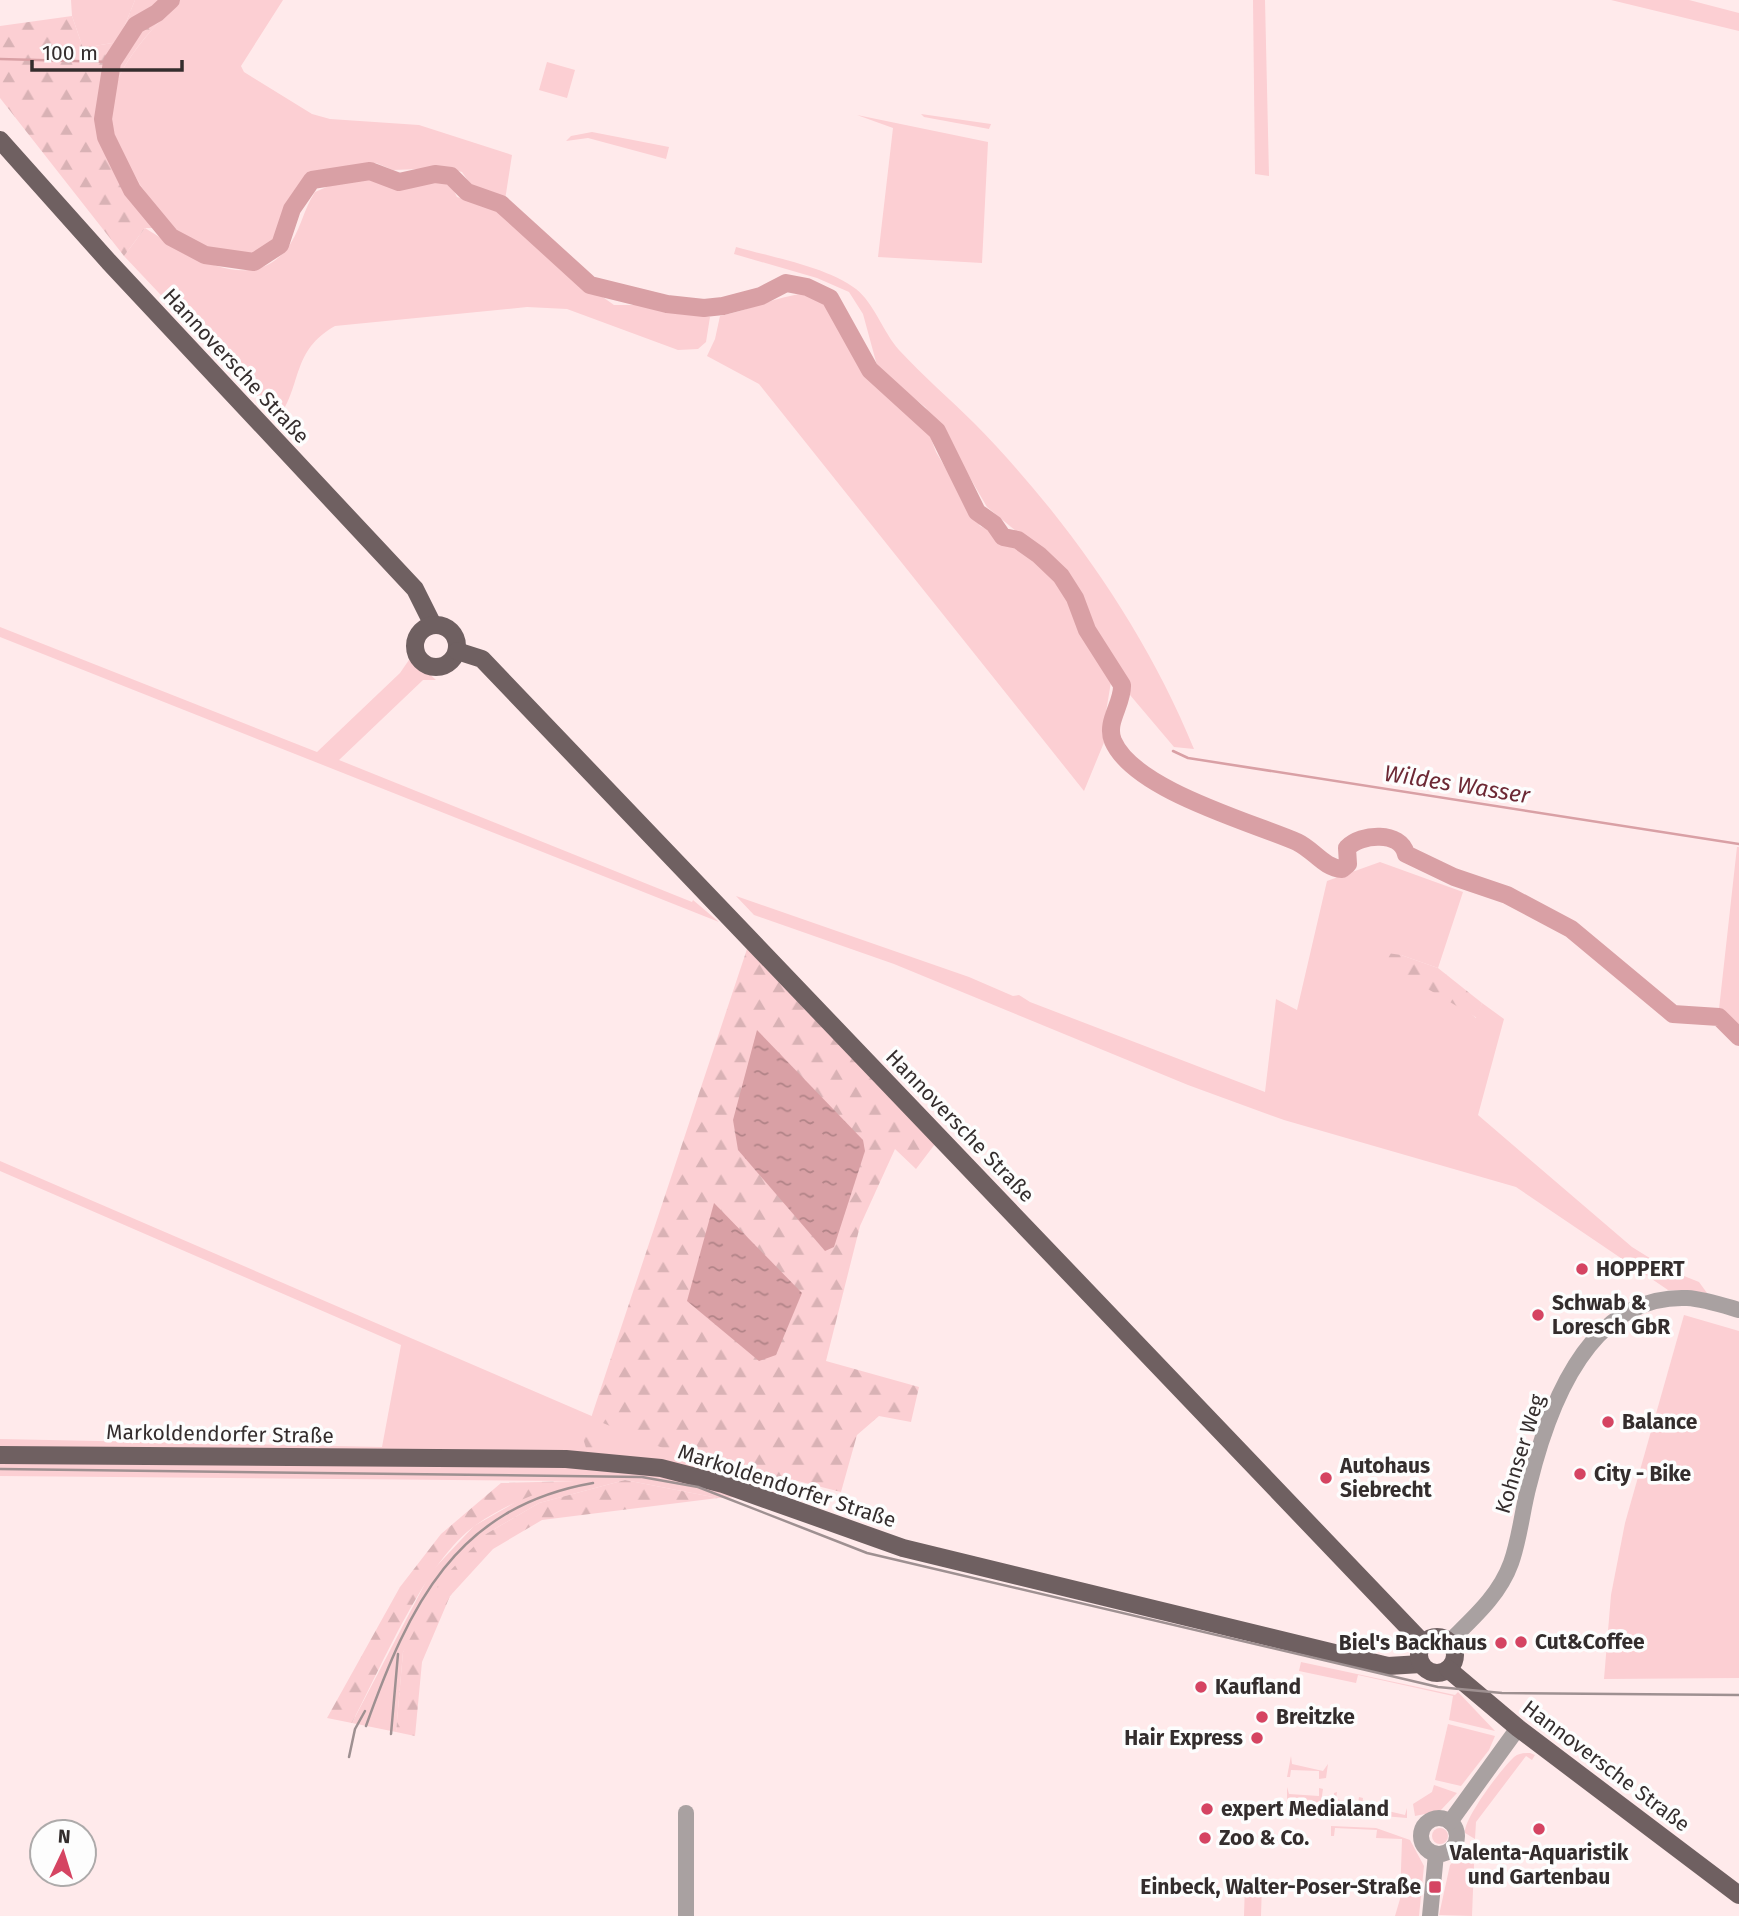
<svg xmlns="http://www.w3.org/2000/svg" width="1739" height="1916" font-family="'Fira Sans',sans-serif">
<defs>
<pattern id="forest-firs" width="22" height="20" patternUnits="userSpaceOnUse" patternTransform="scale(1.75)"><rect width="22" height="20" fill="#fccfd3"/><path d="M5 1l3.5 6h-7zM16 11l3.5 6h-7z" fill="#d9b2b5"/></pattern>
<pattern id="water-ripples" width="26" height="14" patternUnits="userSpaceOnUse" patternTransform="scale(1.75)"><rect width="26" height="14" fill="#d9a0a5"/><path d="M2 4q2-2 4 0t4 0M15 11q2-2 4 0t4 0" fill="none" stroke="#b18387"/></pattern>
</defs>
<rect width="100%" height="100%" fill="#ffeaeb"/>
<g fill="#fccfd3">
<path d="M71 0H135L118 42 83 48 72 16Z"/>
<path d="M180 0H283L241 66 244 72 312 114 330 119 419 125 512 155 505 200 473 188 462 172 446 168 393 170 376 163 320 170 308 177 287 206 275 240 254 256C222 251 193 248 167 228 156 208 114 146 111 129 101 79 149 32 180 0Z"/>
<path d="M1253 0H1265L1269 176 1255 174Z"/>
<path d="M1611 0H1689L1739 13V31Z"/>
<path d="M547 62 575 70 567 98 539 90Z"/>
<path d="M921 114 991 124 989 129 924 117Z"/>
<path d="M857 115 988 142 982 263 878 257 893 128Z"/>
<path d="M592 132 669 147 666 159 588 138 566 141 571 136Z"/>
<path d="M345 179 372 180 389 186 425 180 450 183 457 197 498 209 548 258 614 305H639L710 317 706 342 698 349 678 350 567 309 527 307 335 326C291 351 303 383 278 419L124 256 145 228C182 251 246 297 286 250 300 233 303 210 315 192Z"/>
<path d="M736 247C771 257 828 267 856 289 874 303 883 332 899 350 923 376 950 399 975 424 1066 517 1145 629 1194 749L1174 747 1130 695 1058 566 987 507 941 428 925 407 878 369 863 314 849 292 817 278 734 254Z"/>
<path d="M806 293 826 301 863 373 927 428 936 452 980 526 991 531 998 541 1020 549 1041 562 1065 590 1086 643 1105 668 1111 682 1104 724 1105 740 1084 791 759 384 707 356 715 339 720 316C750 310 775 297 806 293Z"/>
<path d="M0 627 317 752 400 673 411 657 436 680H423L339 760 692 902 693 900 719 922 0 637Z"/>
<path d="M1737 847H1739V1030L1718 1018Z"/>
<path d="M1380 862 1463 892 1438 968 1401 955 1476 1018 1482 1003 1504 1019 1478 1115 1632 1247 1669 1270 1699 1282 1707 1293 1668 1290 1516 1187 1284 1120 1188 1085 894 964 754 915 736 896 969 977 1013 996 1019 995 1030 1002 1265 1092 1276 999 1297 1010 1327 881Z"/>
<path d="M0 1161 775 1495 718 1498 625 1480 539 1503 486 1534 403 1652 396 1732 352 1723 431 1572 474 1526 530 1494 574 1481 0 1476V1439L382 1447 401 1345 0 1171Z"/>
<path d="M1684 1315 1739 1331V1678L1604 1679 1611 1595 1625 1523Z"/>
<path d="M1301 1662 1455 1695 1458 1692 1495 1731 1449 1720 1453 1696 1358 1675 1356 1683 1299 1671Z"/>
<path d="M1448 1724 1495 1736 1489 1750 1461 1786 1435 1780Z"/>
<path d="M1530 1753 1535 1755 1532 1760 1526 1756 1476 1822 1475 1839 1465 1833C1463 1819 1502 1768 1514 1757 1519 1753 1524 1753 1530 1753Z"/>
<path d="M1291 1756 1292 1764 1323 1771 1328 1764 1326 1778 1319 1779V1771L1291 1770 1290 1777H1287Z"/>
<path d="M1434 1785 1457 1793 1440 1811 1415 1816 1413 1804 1432 1792Z"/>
<path d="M1287 1787 1289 1794 1319 1796V1788L1323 1789 1320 1809 1312 1800 1294 1799 1287 1809Z"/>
<path d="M1337 1792 1336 1799 1358 1804 1359 1797 1363 1798 1362 1805 1383 1810 1385 1803 1389 1804 1388 1811 1405 1815 1407 1808V1818L1334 1812V1793Z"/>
<path d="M1331 1826 1376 1828 1410 1840 1424 1866 1419 1916H1395L1400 1899 1402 1839 1376 1838 1377 1830 1335 1828 1334 1836H1331Z"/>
<circle cx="1440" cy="1836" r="8"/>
<path d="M1455 1860 1474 1864 1472 1916 1439 1915 1450 1865Z"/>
<path d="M1245 1882 1262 1883 1261 1916H1244Z"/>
</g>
<g fill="url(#forest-firs)">
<path d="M135 0H180C149 32 101 79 111 129 114 146 156 208 167 228H145L124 256 0 98V26L72 16 83 48 118 42Z"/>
<path d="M747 949 935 1144 916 1169 895 1149 860 1226 826 1361 919 1387 911 1422 879 1416 857 1435 841 1492 782 1477 775 1495 591 1418Z"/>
<path d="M1360 949 1401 955 1438 968 1482 1003 1477 1018Z"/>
<path d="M578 1422 597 1429 604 1452 587 1451Z"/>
<path d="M625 1480 718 1498 542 1520 493 1549 450 1596 422 1662 415 1736 396 1732 403 1652 441 1580 486 1534 539 1503Z"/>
<path d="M578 1481C541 1491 507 1503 476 1525 426 1559 381 1668 352 1723L327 1718 400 1587 441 1534 501 1483Z"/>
</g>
<g fill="url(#water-ripples)">
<path d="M757 1030 863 1140 865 1151 834 1247 825 1251 738 1150 733 1120Z"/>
<path d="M714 1203 802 1293 776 1355 759 1361 687 1301Z"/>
</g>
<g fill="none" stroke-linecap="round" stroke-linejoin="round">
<g stroke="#d9a0a5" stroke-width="2.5">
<path d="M0 59 112 62"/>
<path d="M1173 751 1188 758 1739 844"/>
</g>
<path stroke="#d9a0a5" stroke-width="18" d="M171 0 157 13 136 25 112 62 103 119 106 137 132 190 171 237 205 255 254 262 280 245 292 209 312 180 370 171 399 182 435 174 451 176 467 192 501 204 590 285 667 304 704 308 723 306 761 296 786 283 807 287 830 298 870 370 937 431 977 512 994 524 1003 537 1018 540 1039 555 1061 576 1075 598 1087 630 1122 685C1123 704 1105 722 1113 741 1134 790 1251 822 1297 842 1314 850 1324 868 1342 869L1348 864 1347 848C1361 833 1401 831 1406 854L1454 877 1507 895 1571 929 1673 1014 1719 1017 1739 1037"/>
<g stroke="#a9a1a1" stroke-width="16">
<path d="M1449 1642C1473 1618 1499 1596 1511 1563 1520 1538 1522 1511 1529 1485 1548 1407 1589 1294 1687 1298 1704 1299 1722 1305 1739 1310"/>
<path d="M686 1813V1916"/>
<circle cx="1439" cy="1836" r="18"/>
<path d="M1450 1822 1518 1728"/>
<path d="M1430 1916 1436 1854"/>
</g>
<g stroke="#6f6061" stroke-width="18">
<path d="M0 140 109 262 415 589 433 625"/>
<circle cx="436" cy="646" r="21"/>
<path d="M457 651 482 659 1423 1643"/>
<path d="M0 1455 566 1459 661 1468 723 1484 903 1548 1388 1666 1421 1664"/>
<circle cx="1437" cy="1655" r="18"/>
<path d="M1448 1669 1518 1728 1739 1895"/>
</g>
<g stroke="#9e9091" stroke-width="2.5">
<path d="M0 1469 642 1477 698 1487 867 1553 1438 1687 1502 1693 1739 1695"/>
<path d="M366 1726C409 1606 455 1507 593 1483"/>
<path d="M391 1734 398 1654"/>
<path d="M349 1757 355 1729 365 1711"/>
</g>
</g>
<g fill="#d54462" stroke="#fdfdfd" stroke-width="2.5">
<circle cx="1582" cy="1269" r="7"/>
<circle cx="1538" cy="1315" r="7"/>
<circle cx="1608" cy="1422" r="7"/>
<circle cx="1580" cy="1474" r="7"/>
<circle cx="1326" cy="1478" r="7"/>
<circle cx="1521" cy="1642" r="7"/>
<circle cx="1501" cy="1643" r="7"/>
<circle cx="1201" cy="1687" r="7"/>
<circle cx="1262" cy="1717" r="7"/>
<circle cx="1257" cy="1738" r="7"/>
<circle cx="1207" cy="1809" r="7"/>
<circle cx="1539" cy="1829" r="7"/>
<circle cx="1205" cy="1838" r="7"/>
<rect x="1428" y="1880" width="14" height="14" rx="3.5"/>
</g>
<g text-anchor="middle" stroke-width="7" stroke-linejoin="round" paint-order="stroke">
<g font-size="21" fill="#342d2d" stroke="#fdfdfd">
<text transform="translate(236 366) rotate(47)" y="7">Hannoversche Straße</text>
<text transform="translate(960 1126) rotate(46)" y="7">Hannoversche Straße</text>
<text transform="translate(220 1434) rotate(1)" y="7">Markoldendorfer Straße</text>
<text transform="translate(1520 1454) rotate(-73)" y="7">Kohnser Weg</text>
<text transform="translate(787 1486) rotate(18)" y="7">Markoldendorfer Straße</text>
<text transform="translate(1606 1766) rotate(37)" y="7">Hannoversche Straße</text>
</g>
<g font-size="21" font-weight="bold" fill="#342d2d" stroke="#fdfdfd" text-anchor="start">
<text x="1596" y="1276">HOPPERT</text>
<text x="1552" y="1310">Schwab &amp;<tspan x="1552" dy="24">Loresch GbR</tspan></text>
<text x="1622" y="1429">Balance</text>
<text x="1340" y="1473">Autohaus<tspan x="1340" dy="24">Siebrecht</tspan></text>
<text x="1594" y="1481">City - Bike</text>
<text x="1535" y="1649">Cut&amp;Coffee</text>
<text x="1487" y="1650" text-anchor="end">Biel's Backhaus</text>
<text x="1215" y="1694">Kaufland</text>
<text x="1276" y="1724">Breitzke</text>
<text x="1243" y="1745" text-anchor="end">Hair Express</text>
<text x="1221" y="1816">expert Medialand</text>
<text x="1219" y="1845">Zoo &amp; Co.</text>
<text x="1539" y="1860" text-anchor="middle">Valenta-Aquaristik<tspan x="1539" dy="24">und Gartenbau</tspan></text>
<text x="1421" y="1894" text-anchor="end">Einbeck, Walter-Poser-Straße</text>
</g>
<g font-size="23" font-style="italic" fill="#6d2935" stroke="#fdfdfd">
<text transform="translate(1457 784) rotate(9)" y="8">Wildes Wasser</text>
</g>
</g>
<g transform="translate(63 1853) rotate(4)"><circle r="33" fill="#fdfdfd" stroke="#adaaaa" stroke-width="2"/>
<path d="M0-5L12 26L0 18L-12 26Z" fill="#d54462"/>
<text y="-10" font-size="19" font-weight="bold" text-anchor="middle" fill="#342d2d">N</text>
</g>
<path d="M32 60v10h150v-10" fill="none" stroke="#342d2d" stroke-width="3.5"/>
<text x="42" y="60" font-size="21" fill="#342d2d" stroke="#fdfdfd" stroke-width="5" paint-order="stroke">100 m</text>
</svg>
